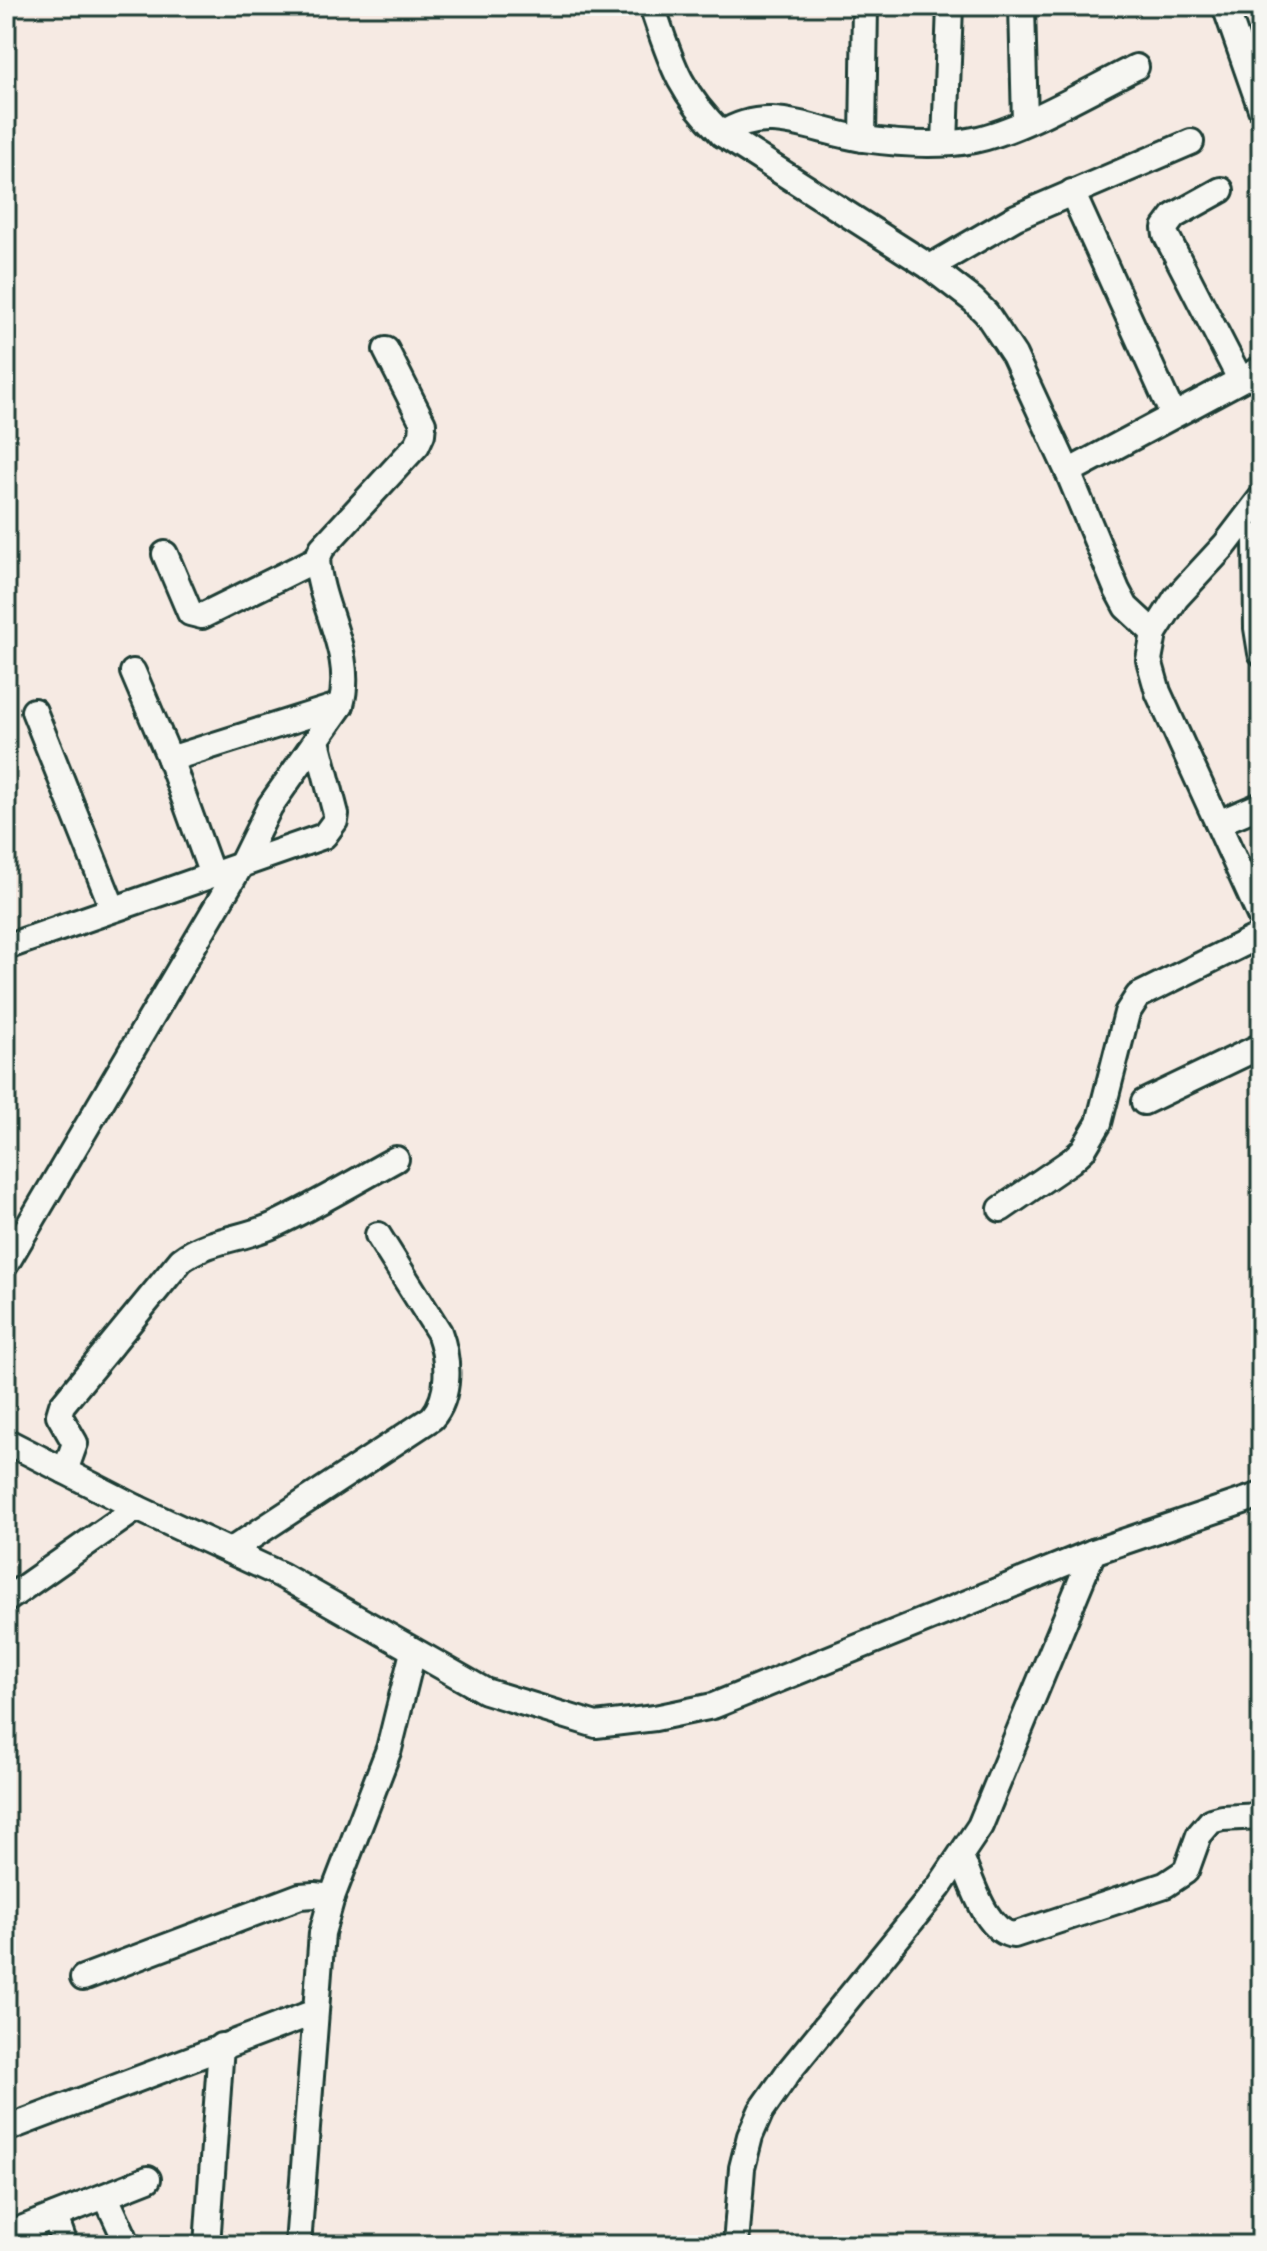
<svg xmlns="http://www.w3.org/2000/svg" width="1267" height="2251" font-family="Dekko,sans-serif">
<rect width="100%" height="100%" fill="#f6eae3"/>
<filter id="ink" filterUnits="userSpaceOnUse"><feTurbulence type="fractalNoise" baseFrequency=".0125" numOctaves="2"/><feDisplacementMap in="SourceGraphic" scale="16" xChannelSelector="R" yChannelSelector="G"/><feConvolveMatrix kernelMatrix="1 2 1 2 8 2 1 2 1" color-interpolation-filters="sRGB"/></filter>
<g filter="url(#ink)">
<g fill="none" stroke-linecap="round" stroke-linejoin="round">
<defs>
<g id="minor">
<path d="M652 6C671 62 678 91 722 134L930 267 973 300 986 313 1014 355 1068 472 1117 590 1126 607 1154 633"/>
<path d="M1022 6 1025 122"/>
<path d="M1225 6 1261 109"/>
<path d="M722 134C769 103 813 132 864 139 899 144 939 147 974 140 1023 130 1089 90 1136 67"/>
<path d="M863 139 865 6"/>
<path d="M945 143 950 6"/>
<path d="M1221 190 1174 216 1165 228 1166 235 1240 379"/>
<path d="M1072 192 1173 415"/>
<path d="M930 267 1016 217 1191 142"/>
<path d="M1068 472 1261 369"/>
<path d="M1261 498 1225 545 1176 598 1154 633 1149 660 1158 692 1261 918"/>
<path d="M1256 537 1257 628 1261 653"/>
<path d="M165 554 190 613 202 616 317 559"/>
<path d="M133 672 170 759 212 875"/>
<path d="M34 711 113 909"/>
<path d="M170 759 341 705"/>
<path d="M1218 823 1261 805"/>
<path d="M6 947 324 836 335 821 336 814 317 741"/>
<path d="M1144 1102 1261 1046"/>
<path d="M1001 1209 1071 1161 1083 1150 1099 1123 1127 1013 1138 996 1261 935"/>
<path d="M6 1264 241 865 270 806 341 705C355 653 320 609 317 559L322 548 417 445 422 434 423 423 386 350"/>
<path d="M6 1441 137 1508 281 1575 485 1691 596 1725 655 1718 713 1706 1093 1552 1261 1495"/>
<path d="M65 1471 75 1443 59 1415 62 1405 181 1260C209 1239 244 1239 274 1225 316 1205 356 1181 396 1159"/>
<path d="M230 1551 432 1418C451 1396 449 1359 439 1332L378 1235"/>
<path d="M6 1600 137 1508"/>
<path d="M961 1857C972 1881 985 1932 1014 1935L1165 1885 1186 1871 1199 1835 1211 1821 1222 1818 1261 1816"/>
<path d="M83 1978 300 1896 314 1895 332 1897"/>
<path d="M6 2129 315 2012"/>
<path d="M106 2197 128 2245"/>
<path d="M55 2216 65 2245"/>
<path d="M6 2235 148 2179"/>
<path d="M207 2245 221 2046"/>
<path d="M298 2245 322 1933 332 1897 389 1749 413 1652"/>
<path d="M736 2245 742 2168 750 2136 761 2111 790 2070 939 1887 980 1826 1093 1552"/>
</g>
</defs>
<use href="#minor" stroke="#1f3d34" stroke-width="30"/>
<use href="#minor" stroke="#f6f6f2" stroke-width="24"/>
</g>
</g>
<rect width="1267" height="2251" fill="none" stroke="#f6f6f2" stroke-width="32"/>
<rect x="16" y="16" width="1235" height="2219" fill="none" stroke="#1f3d34" stroke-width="3" filter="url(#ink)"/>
</svg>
